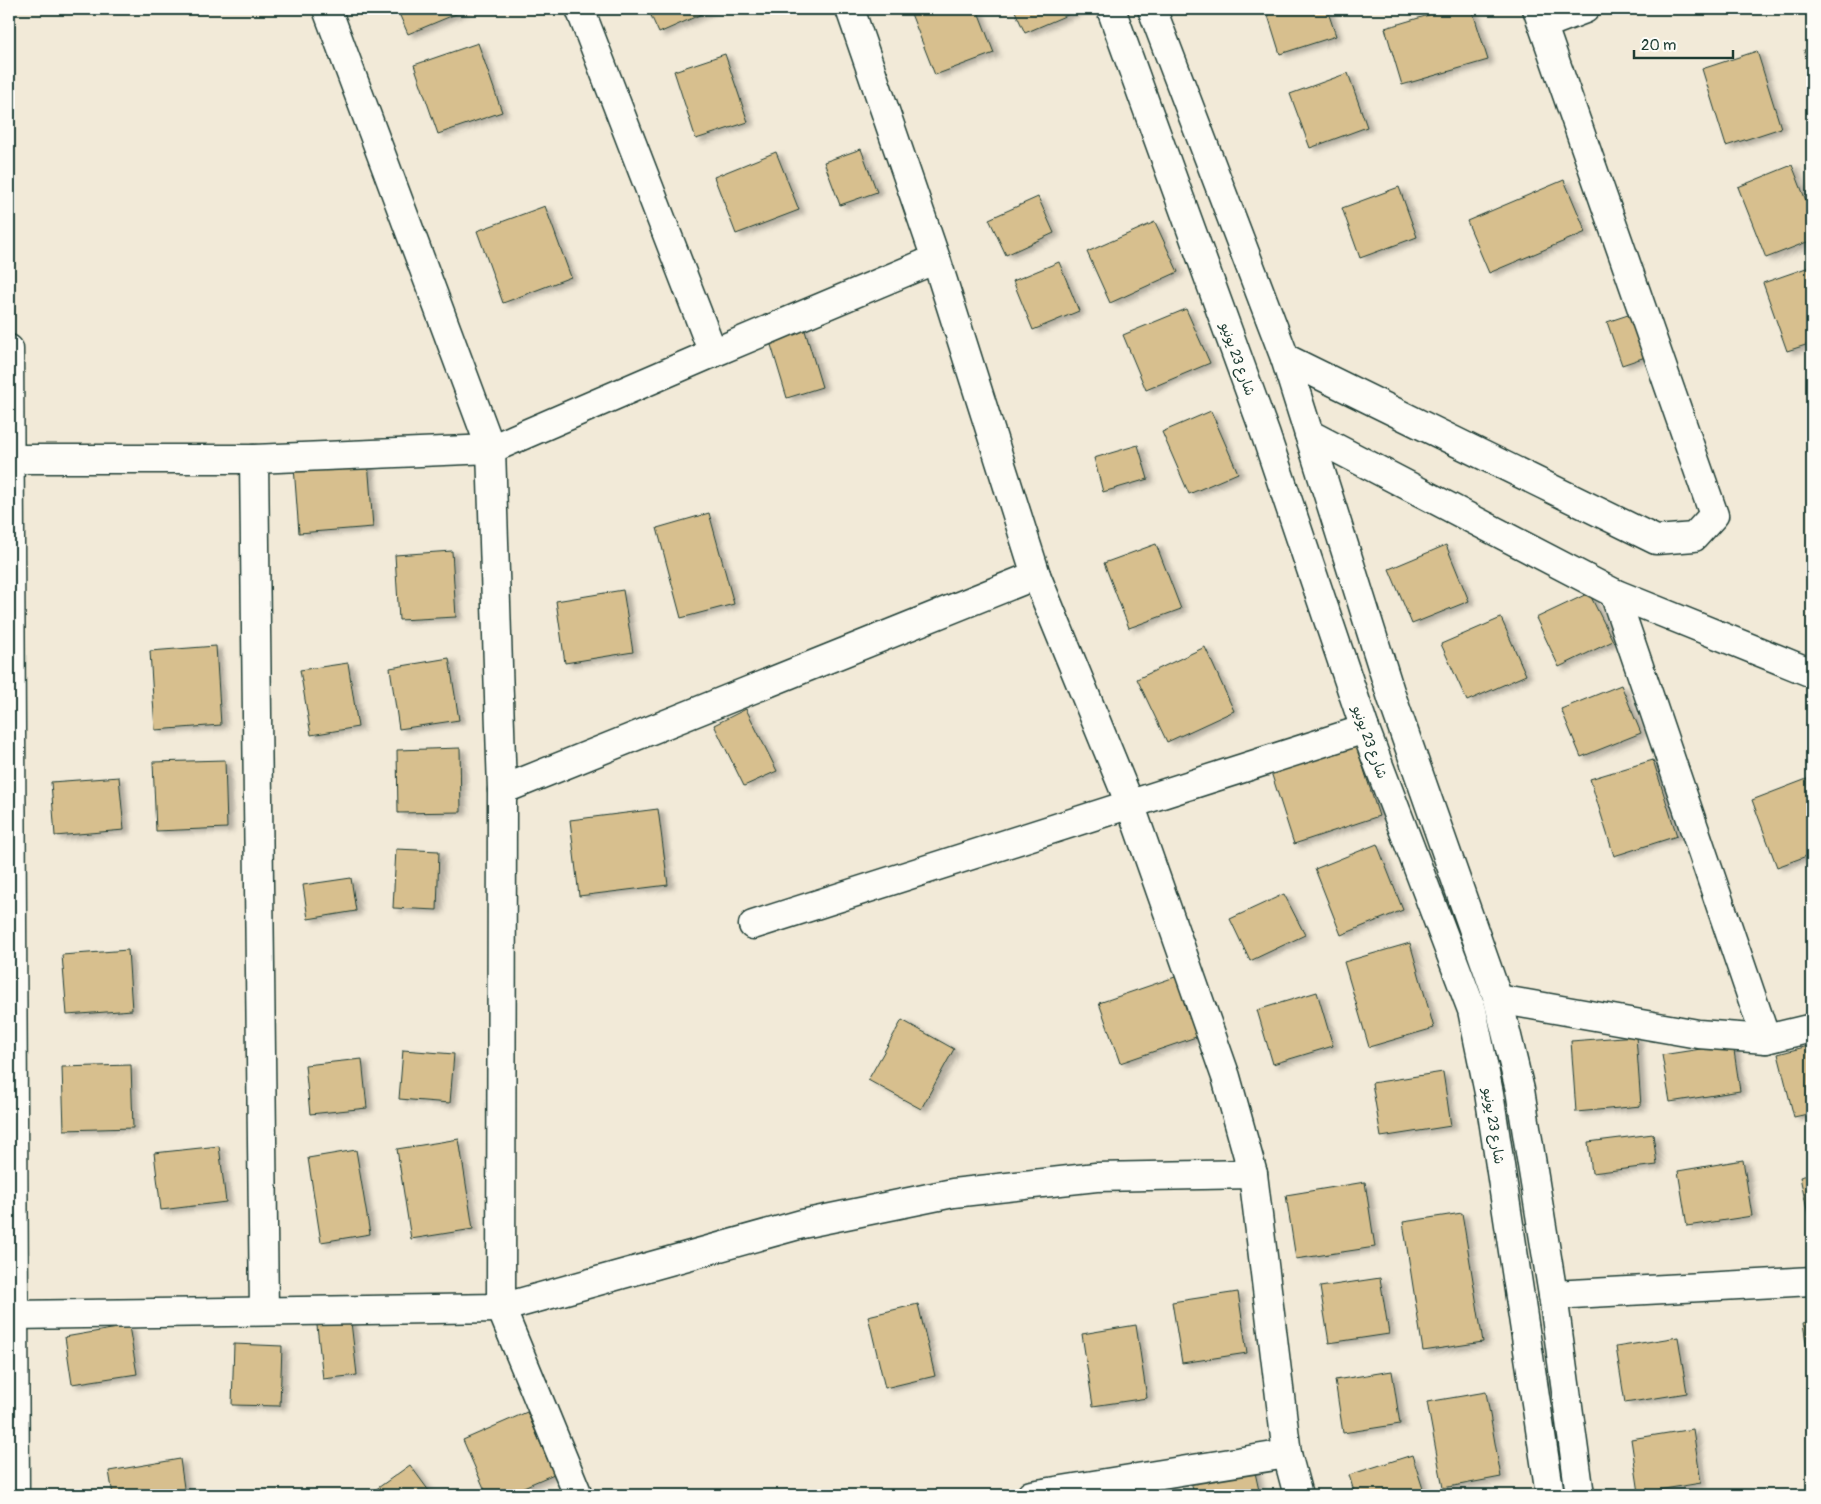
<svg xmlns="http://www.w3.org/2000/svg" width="1821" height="1504" font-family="Pangolin,'Playpen Sans Arabic',sans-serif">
<defs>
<filter id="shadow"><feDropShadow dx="5.5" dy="3" stdDeviation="2.5" flood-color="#0004"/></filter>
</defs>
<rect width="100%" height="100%" fill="#f2ead8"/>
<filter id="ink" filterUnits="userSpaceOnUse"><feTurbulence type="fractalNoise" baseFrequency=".02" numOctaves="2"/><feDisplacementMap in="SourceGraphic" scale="10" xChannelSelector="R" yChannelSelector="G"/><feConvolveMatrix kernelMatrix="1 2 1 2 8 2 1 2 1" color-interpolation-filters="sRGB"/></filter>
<g filter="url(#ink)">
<g fill="#d7bf8e" stroke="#1f3d34" filter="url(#shadow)">
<path d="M397 9H468L408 34Z"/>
<path d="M648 9H713L659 33Z"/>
<path d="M915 9H977L994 53 935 75 910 11Z"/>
<path d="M1014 9H1078L1079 10 1025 33Z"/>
<path d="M1266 9H1327L1336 36 1280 54Z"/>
<path d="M1449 9H1472L1488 60 1402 85 1385 28Z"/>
<path d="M478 43 502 112 438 134 414 65Z"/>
<path d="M1812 47V73L1804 50Z"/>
<path d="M1757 51 1781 128 1726 146 1702 69Z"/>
<path d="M725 54 748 122 696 139 674 71Z"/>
<path d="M1348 73 1367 127 1310 148 1290 94Z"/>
<path d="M861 149 877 192 840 205 824 162Z"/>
<path d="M776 152 799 210 736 234 714 177Z"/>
<path d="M1792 165 1812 216V240L1766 258 1738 187Z"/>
<path d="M1564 180 1586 232 1489 273 1467 221Z"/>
<path d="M1399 187 1417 237 1360 258 1342 208Z"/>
<path d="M1038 197 1054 233 1006 255 989 219Z"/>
<path d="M545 206 571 277 503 303 477 231Z"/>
<path d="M1155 222 1178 272 1110 303 1087 252Z"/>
<path d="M1059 262 1079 311 1033 330 1013 281Z"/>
<path d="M1812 266V343L1787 351 1763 283Z"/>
<path d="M1186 309 1210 363 1146 390 1123 335Z"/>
<path d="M1640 311 1654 354 1622 365 1607 322Z"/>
<path d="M803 324 822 387 787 398 768 335Z"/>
<path d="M1211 411 1238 473 1189 494 1162 432Z"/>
<path d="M1138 445 1148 479 1103 492 1094 458Z"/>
<path d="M368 461 373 527 299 533 294 467Z"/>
<path d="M709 513 734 604 681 618 657 528Z"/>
<path d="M1156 544 1181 609 1129 628 1104 563Z"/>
<path d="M1446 545 1469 601 1412 624 1389 569Z"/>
<path d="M452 551 456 617 399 620 395 555Z"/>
<path d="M623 590 633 652 565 663 556 601Z"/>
<path d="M1589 593 1613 641 1559 667 1536 618Z"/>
<path d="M1501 618 1526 675 1467 701 1441 644Z"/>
<path d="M216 646 221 725 155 730 150 651Z"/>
<path d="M1205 647 1234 711 1167 742 1137 679Z"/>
<path d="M449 658 459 720 399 729 390 668Z"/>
<path d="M348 663 358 727 311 735 300 670Z"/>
<path d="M1621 685 1641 733 1581 757 1561 709Z"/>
<path d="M746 709 777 771 744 786 714 725Z"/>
<path d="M1356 745 1379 816 1294 844 1271 772Z"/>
<path d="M460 748 461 812 398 813 397 750Z"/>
<path d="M225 760 227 828 156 831 153 762Z"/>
<path d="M1653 760 1677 836 1614 856 1590 779Z"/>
<path d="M119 777 124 830 55 836 51 782Z"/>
<path d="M1812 777V854L1777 867 1752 800Z"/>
<path d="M658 809 668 885 579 896 570 820Z"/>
<path d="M1377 844 1403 910 1341 935 1315 869Z"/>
<path d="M396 849 439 851 437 910 393 908Z"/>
<path d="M351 878 356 911 308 919 303 885Z"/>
<path d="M1284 894 1305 935 1250 961 1230 919Z"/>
<path d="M1410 943 1434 1028 1369 1047 1344 962Z"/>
<path d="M128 950 132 1010 67 1015 62 955Z"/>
<path d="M1178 976 1199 1036 1120 1063 1099 1003Z"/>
<path d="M1317 992 1333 1046 1273 1064 1257 1010Z"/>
<path d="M902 1020 954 1049 921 1109 868 1080Z"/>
<path d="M1636 1036 1641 1106 1576 1112 1571 1041Z"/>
<path d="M1733 1044 1740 1091 1670 1102 1662 1055Z"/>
<path d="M1812 1045V1113L1794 1117 1778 1054Z"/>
<path d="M403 1050 454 1054 450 1103 399 1099Z"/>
<path d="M362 1059 367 1108 310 1114 305 1065Z"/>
<path d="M131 1065 133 1128 64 1130 62 1067Z"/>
<path d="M1443 1072 1451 1126 1381 1137 1372 1083Z"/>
<path d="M1653 1134 1657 1165 1592 1173 1588 1142Z"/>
<path d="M459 1139 473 1229 411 1239 397 1149Z"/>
<path d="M219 1146 226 1202 161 1210 154 1153Z"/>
<path d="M356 1150 370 1234 321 1242 308 1158Z"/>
<path d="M1743 1160 1752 1216 1687 1226 1678 1171Z"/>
<path d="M1812 1174V1233L1800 1177Z"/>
<path d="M1365 1182 1375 1247 1296 1259 1286 1195Z"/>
<path d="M1462 1213 1483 1342 1423 1351 1403 1222Z"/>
<path d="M1380 1278 1389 1334 1329 1343 1320 1287Z"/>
<path d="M1238 1292 1247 1353 1182 1363 1172 1302Z"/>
<path d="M918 1304 935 1376 885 1388 868 1316Z"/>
<path d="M350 1313 357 1375 323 1379 316 1317Z"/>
<path d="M1812 1321V1381L1803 1323Z"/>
<path d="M1136 1325 1147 1398 1093 1406 1082 1334Z"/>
<path d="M129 1326 137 1374 72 1384 65 1337Z"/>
<path d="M1678 1337 1687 1393 1625 1403 1616 1347Z"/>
<path d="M234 1344 282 1346 280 1406 232 1405Z"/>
<path d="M1392 1371 1400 1424 1343 1433 1335 1380Z"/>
<path d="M1486 1392 1501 1477 1443 1488 1427 1402Z"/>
<path d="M527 1412 554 1474 505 1495H487L463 1440Z"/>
<path d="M1693 1429 1701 1483 1639 1493 1631 1439Z"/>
<path d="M1412 1455 1425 1495H1355L1349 1475Z"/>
<path d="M180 1459 185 1495H113L109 1471Z"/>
<path d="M1252 1459 1260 1495H1194L1189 1472Z"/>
<path d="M410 1465 432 1495H368Z"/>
</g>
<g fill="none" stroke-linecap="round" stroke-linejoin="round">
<defs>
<g id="minor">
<path d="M327 9 491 449 502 790 501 1308 578 1495"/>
<path d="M580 9 713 353"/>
<path d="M850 9 936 259 1036 575 1130 804 1226 1077 1253 1174 1287 1454 1298 1495"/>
<path d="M1543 25 1585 9"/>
<path d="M9 349 15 1495"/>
<path d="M1285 358 1656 540 1694 537 1714 515 1537 9"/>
<path d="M1309 434 1614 593 1812 673"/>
<path d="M9 459H254L491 449 713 353 936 259"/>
<path d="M254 459 264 1311"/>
<path d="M1614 593 1766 1039"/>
<path d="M502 790 1036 575"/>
<path d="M753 925 1365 729"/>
<path d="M1498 999 1698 1034 1766 1039 1812 1028"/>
<path d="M1553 1295 1812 1281"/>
<path d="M13 1315 501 1308 802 1224 953 1193 1096 1177 1253 1174"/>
<path d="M1031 1495 1287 1454"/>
</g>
<g id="tertiary">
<path d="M1111 9 1265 433 1365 729 1472 1010 1489 1093 1550 1495"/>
<path d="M1152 9 1285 358 1392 698 1498 999 1520 1090 1553 1295 1580 1495"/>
</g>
</defs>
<use href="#minor" stroke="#1f3d34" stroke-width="31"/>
<use href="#tertiary" stroke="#1f3d34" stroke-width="31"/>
<use href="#minor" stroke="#fdfcf7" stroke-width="28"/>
<use href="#tertiary" stroke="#fdfcf7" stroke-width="28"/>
</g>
</g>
<g text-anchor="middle" stroke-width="5" stroke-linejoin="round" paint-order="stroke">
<g font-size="14" fill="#1f3d34" stroke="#fdfcf7">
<text transform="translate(1238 359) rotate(70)" y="5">شارع 23 يونيو</text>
<text transform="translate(1370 742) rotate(70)" y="5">شارع 23 يونيو</text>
<text transform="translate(1494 1126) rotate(81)" y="5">شارع 23 يونيو</text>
</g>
</g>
<rect width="1821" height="1504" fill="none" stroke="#fdfcf7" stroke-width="30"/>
<rect x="15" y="15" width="1791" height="1474" fill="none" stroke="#1f3d34" stroke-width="2" filter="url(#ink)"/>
<path d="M1634 50v8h99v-8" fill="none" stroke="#1f3d34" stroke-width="2.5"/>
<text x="1641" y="50" font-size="15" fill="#1f3d34" stroke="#fdfcf7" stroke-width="4" paint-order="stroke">20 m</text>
</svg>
